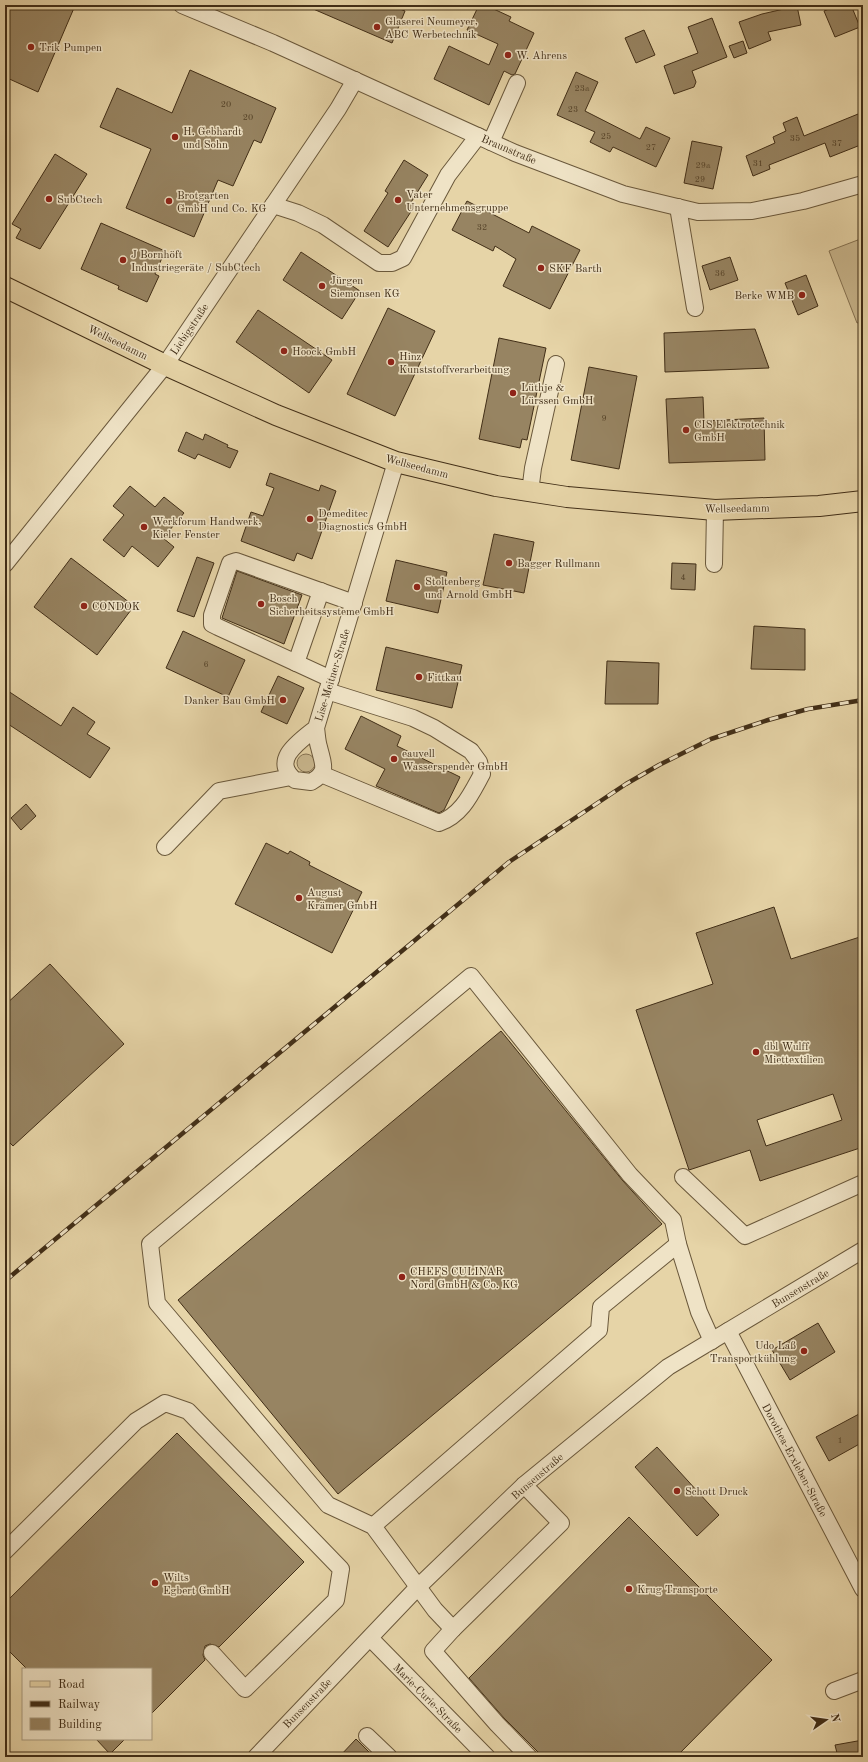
<svg xmlns="http://www.w3.org/2000/svg" width="868" height="1762" font-family="'Old Standard TT',serif">
<rect width="100%" height="100%" fill="#e6d4a7"/>
<filter id="stains"><feTurbulence type="fractalNoise" baseFrequency=".005" numOctaves="4"/><feColorMatrix values="0 0 0 0 .2 0 0 0 0 .09 0 0 0 0 .02 0 0 0 .5 -.17"/></filter>
<radialGradient id="worn" r=".72"><stop offset=".6" stop-color="#630" stop-opacity="0"/><stop offset="1" stop-color="#630" stop-opacity=".3"/></radialGradient>
<g fill="#cab88f" stroke="#867353">
<path d="M863 238V321L857 323 829 251Z"/>
<circle cx="306" cy="763" r="9"/>
</g>
<g fill="#978462" stroke="#412e17" fill-rule="evenodd">
<path d="M10 5H67L74 8 38 92 5 77V17Z"/>
<path d="M304 5H390L405 11 392 43Z"/>
<path d="M479 5H485L511 17 509 21 534 33 515 74 512 75 504 71 489 105 434 79 449 46 489 65 498 44 467 30Z"/>
<path d="M839 5H851L860 27 835 37 824 11Z"/>
<path d="M797 6 801 25 768 32 771 40 749 49 739 22 762 14Z"/>
<path d="M712 18 727 57 692 71 696 82 694 87 674 94 664 66 698 53 688 27Z"/>
<path d="M644 30 655 55 636 63 625 38Z"/>
<path d="M743 41 747 53 734 58 729 46Z"/>
<path d="M190 70 276 108 261 143 254 140 233 186 218 180 194 237 126 208 151 149 100 127 117 88 172 113Z"/>
<path d="M576 72 598 82 585 111 640 139 646 127 670 138 656 167 613 147 610 152 590 142 595 132 557 115Z"/>
<path d="M863 112V144L830 157 825 143 769 165 770 169 753 176 746 156 775 143 773 137 786 131 783 123 797 117 804 136Z"/>
<path d="M692 141 722 147 713 189 684 183Z"/>
<path d="M55 154 87 174 40 249 16 238 21 229 12 224Z"/>
<path d="M404 160 428 175 410 204 414 207 388 247 364 231 388 193 385 191Z"/>
<path d="M467 201 529 233 532 226 580 250 550 309 503 286 516 259 495 246 493 251 452 230Z"/>
<path d="M101 223 165 251 155 274 159 276 147 302 118 289 119 286 81 269Z"/>
<path d="M301 252 360 291 342 319 283 280Z"/>
<path d="M730 257 738 280 710 290 702 266Z"/>
<path d="M806 275 818 306 798 315 785 283Z"/>
<path d="M388 308 435 331 395 416 347 394Z"/>
<path d="M258 310 332 360 309 393 236 342Z"/>
<path d="M755 329 769 368 665 372 664 333Z"/>
<path d="M499 338 546 348 527 440 522 439 520 448 479 439Z"/>
<path d="M589 367 637 376 619 469 571 460Z"/>
<path d="M703 397 704 421 764 418 765 460 669 463 666 399Z"/>
<path d="M186 432 203 440 205 434 228 445 227 447 238 451 230 468 198 454 195 459 178 451Z"/>
<path d="M270 473 319 491 321 485 336 491 312 559 297 553 294 561 241 541 251 512 263 516 274 488 266 485Z"/>
<path d="M130 486 155 507 164 497 184 513 163 538 174 547 158 567 132 546 124 557 103 540 124 515 113 506Z"/>
<path d="M494 534 534 542 524 593 483 585Z"/>
<path d="M197 557 214 563 194 617 177 611Z"/>
<path d="M71 558 134 606 97 655 34 607Z"/>
<path d="M396 560 447 572 438 613 386 601Z"/>
<path d="M672 563 696 564 695 590 671 589Z"/>
<path d="M237 571 302 595 284 644 222 618Z"/>
<path d="M754 626 805 629V670L751 669Z"/>
<path d="M183 631 245 660 228 697 166 668Z"/>
<path d="M386 647 462 665 452 708 376 690Z"/>
<path d="M607 661 659 663 658 704H605Z"/>
<path d="M278 676 304 688 287 724 261 712Z"/>
<path d="M5 689 61 726 73 707 95 722 87 734 110 748 90 778 5 722Z"/>
<path d="M361 716 401 736 397 746 460 777 444 810 439 813 376 786 385 769 345 749Z"/>
<path d="M26 804 36 816 21 830 11 818Z"/>
<path d="M266 843 288 854 290 851 310 862 309 865 362 892 332 953 235 904Z"/>
<path d="M774 907 791 959 863 936V1147L760 1181 750 1150 689 1170 636 1010 713 984 696 933ZM833 1094 842 1120 766 1146 757 1120Z"/>
<path d="M50 964 124 1044 13 1146 5 1138V1005Z"/>
<path d="M501 1031 623 1181 662 1224 338 1494 178 1300Z"/>
<path d="M818 1323 835 1352 790 1380 772 1350Z"/>
<path d="M859 1414 863 1422V1442L829 1461 816 1437Z"/>
<path d="M177 1433 304 1562 219 1647 210 1644 205 1646 203 1655 205 1660 151 1714V1669H27L5 1647V1603Z"/>
<path d="M657 1447 719 1515 697 1536 635 1467Z"/>
<path d="M629 1517 772 1660 676 1757H543L504 1718 469 1678Z"/>
<path d="M96 1739H125L110 1754Z"/>
<path d="M356 1739 374 1757H339Z"/>
<path d="M863 1740V1757H838L835 1745Z"/>
</g>
<g fill="none" stroke-linecap="round" stroke-linejoin="round">
<defs>
<g id="minor">
<path d="M182 5 273 43 515 153 623 194 698 212 752 211 803 201 863 184"/>
<path d="M491 142 517 83"/>
<path d="M273 205 298 213 323 225 379 263H392L403 258 448 175 478 136"/>
<path d="M678 207 695 308"/>
<path d="M530 492 533 468 556 364"/>
<path d="M5 564 165 365 338 109 355 80"/>
<path d="M714 564 715 510"/>
<path d="M296 663 321 591"/>
<path d="M331 679 218 627 212 624V615L230 563 236 561 354 603"/>
<path d="M316 728C317 734 317 741 319 747 323 764 329 772 311 782L295 780C270 760 300 741 316 728L396 462"/>
<path d="M321 774 439 823C462 815 471 794 482 774L479 762 471 751 434 728 413 718 327 691"/>
<path d="M165 847 219 791 291 777"/>
<path d="M683 1177 745 1236 863 1183"/>
<path d="M728 1331 863 1589"/>
<path d="M524 1485 561 1523 453 1629 435 1610 373 1526 328 1505 157 1303 150 1244 471 976 630 1175 673 1220 678 1244"/>
<path d="M373 1526 599 1330 601 1307 678 1244 699 1312 712 1341"/>
<path d="M5 1551 136 1421 165 1403 188 1411 341 1569 336 1600 245 1689 212 1653"/>
<path d="M453 1629 433 1651 497 1724 529 1757"/>
<path d="M370 1638 487 1757"/>
<path d="M834 1691 863 1680"/>
<path d="M367 1736 389 1757"/>
<path d="M256 1757 418 1587 524 1485 668 1367 863 1250"/>
</g>
<path id="major" d="M5 287 165 365 276 415 396 462 496 486 567 497 715 510 819 506 863 501"/>
</defs>
<use href="#minor" stroke="#6a583b" stroke-width="18"/>
<use href="#major" stroke="#412e17" stroke-width="22"/>
<use href="#minor" stroke="#efe3c6" stroke-width="16"/>
<use href="#major" stroke="#e6d4a7" stroke-width="20"/>
<defs>
<path id="rail" d="M5 1281 509 862 626 784 659 765 711 739 768 720 808 709 863 700"/>
</defs>
<use href="#rail" stroke="#412e17" stroke-width="4.5"/>
<use href="#rail" stroke="#efe3c6" stroke-width="3" stroke-dasharray="9" stroke-linecap="butt"/>
</g>
<g fill="#8f2418" stroke="#efe3c6" stroke-width="1.5">
<circle cx="377" cy="27" r="4"/>
<circle cx="31" cy="47" r="4"/>
<circle cx="508" cy="55" r="4"/>
<circle cx="175" cy="137" r="4"/>
<circle cx="49" cy="199" r="4"/>
<circle cx="398" cy="200" r="4"/>
<circle cx="169" cy="201" r="4"/>
<circle cx="123" cy="260" r="4"/>
<circle cx="541" cy="268" r="4"/>
<circle cx="322" cy="286" r="4"/>
<circle cx="802" cy="295" r="4"/>
<circle cx="284" cy="351" r="4"/>
<circle cx="391" cy="362" r="4"/>
<circle cx="513" cy="393" r="4"/>
<circle cx="686" cy="430" r="4"/>
<circle cx="310" cy="519" r="4"/>
<circle cx="144" cy="527" r="4"/>
<circle cx="509" cy="563" r="4"/>
<circle cx="417" cy="587" r="4"/>
<circle cx="261" cy="604" r="4"/>
<circle cx="84" cy="606" r="4"/>
<circle cx="419" cy="677" r="4"/>
<circle cx="283" cy="700" r="4"/>
<circle cx="394" cy="759" r="4"/>
<circle cx="299" cy="898" r="4"/>
<circle cx="756" cy="1052" r="4"/>
<circle cx="402" cy="1277" r="4"/>
<circle cx="804" cy="1351" r="4"/>
<circle cx="677" cy="1491" r="4"/>
<circle cx="155" cy="1583" r="4"/>
<circle cx="629" cy="1589" r="4"/>
</g>
<g text-anchor="middle" stroke-width="3" stroke-linejoin="round" paint-order="stroke">
<g font-size="9" fill="#56442a">
<text x="582" y="91">23a</text>
<text x="226" y="107">20</text>
<text x="573" y="112">23</text>
<text x="248" y="120">20</text>
<text x="606" y="139">25</text>
<text x="795" y="141">35</text>
<text x="837" y="146">37</text>
<text x="651" y="150">27</text>
<text x="758" y="166">31</text>
<text x="703" y="168">29a</text>
<text x="700" y="182">29</text>
<text x="482" y="230">32</text>
<text x="720" y="276">36</text>
<text x="604" y="421">9</text>
<text x="683" y="580">4</text>
<text x="206" y="667">6</text>
<text x="840" y="1443">1</text>
</g>
<g font-size="11" fill="#412e17" stroke="#efe3c6" text-anchor="start">
<text x="385" y="25">Glaserei Neumeyer,<tspan x="385" dy="13">ABC Werbetechnik</tspan></text>
<text x="39" y="51">Trik Pumpen</text>
<text x="516" y="59">W. Ahrens</text>
<text x="183" y="135">H. Gebhardt<tspan x="183" dy="13">und Sohn</tspan></text>
<text x="406" y="198">Vater<tspan x="406" dy="13">Unternehmensgruppe</tspan></text>
<text x="177" y="199">Brotgarten<tspan x="177" dy="13">GmbH und Co. KG</tspan></text>
<text x="57" y="203">SubCtech</text>
<text x="131" y="258">J Bornhöft<tspan x="131" dy="13">Industriegeräte / SubCtech</tspan></text>
<text x="549" y="272">SKF Barth</text>
<text x="330" y="284">Jürgen<tspan x="330" dy="13">Siemonsen KG</tspan></text>
<text x="794" y="299" text-anchor="end">Berke WMB</text>
<text x="292" y="355">Hoock GmbH</text>
<text x="399" y="360">Hinz<tspan x="399" dy="13">Kunststoffverarbeitung</tspan></text>
<text x="521" y="391">Lüthje &amp;<tspan x="521" dy="13">Lürssen GmbH</tspan></text>
<text x="694" y="428">CIS Elektrotechnik<tspan x="694" dy="13">GmbH</tspan></text>
<text x="318" y="517">Demeditec<tspan x="318" dy="13">Diagnostics GmbH</tspan></text>
<text x="152" y="525">Werkforum Handwerk,<tspan x="152" dy="13">Kieler Fenster</tspan></text>
<text x="517" y="567">Bagger Rullmann</text>
<text x="425" y="585">Stoltenberg<tspan x="425" dy="13">und Arnold GmbH</tspan></text>
<text x="269" y="602">Bosch<tspan x="269" dy="13">Sicherheitssysteme GmbH</tspan></text>
<text x="92" y="610">CONDOK</text>
<text x="427" y="681">Fittkau</text>
<text x="275" y="704" text-anchor="end">Danker Bau GmbH</text>
<text x="402" y="757">eauvell<tspan x="402" dy="13">Wasserspender GmbH</tspan></text>
<text x="307" y="896">August<tspan x="307" dy="13">Krämer GmbH</tspan></text>
<text x="764" y="1050">dbl Wulff<tspan x="764" dy="13">Miettextilien</tspan></text>
<text x="410" y="1275">CHEFS CULINAR<tspan x="410" dy="13">Nord GmbH &amp; Co. KG</tspan></text>
<text x="796" y="1349" text-anchor="end">Udo Laß<tspan x="796" dy="13">Transportkühlung</tspan></text>
<text x="685" y="1495">Schott Druck</text>
<text x="163" y="1581">Wilts<tspan x="163" dy="13">Egbert GmbH</tspan></text>
<text x="637" y="1593">Krug Transporte</text>
</g>
<g font-size="11" fill="#412e17" stroke="#efe3c6">
<text transform="translate(509 149) rotate(23)" y="4">Braunstraße</text>
<text transform="translate(189 329) rotate(-56)" y="4">Liebigstraße</text>
<text transform="translate(118 342) rotate(26)" y="4">Wellseedamm</text>
<text transform="translate(417 466) rotate(15)" y="4">Wellseedamm</text>
<text transform="translate(737 508) rotate(-1)" y="4">Wellseedamm</text>
<text transform="translate(332 675) rotate(-73)" y="4">Lise-Meitner-Straße</text>
<text transform="translate(800 1288) rotate(-31)" y="4">Bunsenstraße</text>
<text transform="translate(795 1460) rotate(62)" y="4">Dorothea-Erxleben-Straße</text>
<text transform="translate(537 1476) rotate(-41)" y="4">Bunsenstraße</text>
<text transform="translate(428 1698) rotate(45)" y="4">Marie-Curie-Straße</text>
<text transform="translate(307 1703) rotate(-46)" y="4">Bunsenstraße</text>
</g>
</g>
<rect width="868" height="1762" fill="none" stroke="#e6d4a7" stroke-width="20"/>
<rect x="6" y="6" width="856" height="1750" fill="none" stroke="#412e17" stroke-width="2"/>
<rect x="10" y="10" width="848" height="1742" fill="none" stroke="#412e17"/>
<rect x="22" y="1668" width="130" height="72" fill="#efe3c6" stroke="#a99b80"/>
<rect x="30" y="1681" width="20" height="6" fill="#e6d4a7" stroke="#a99b80"/>
<text x="58" y="1688" font-size="12" fill="#412e17">Road</text>
<rect x="30" y="1701" width="20" height="6" fill="#412e17" stroke="#a99b80"/>
<text x="58" y="1708" font-size="12" fill="#412e17">Railway</text>
<rect x="30" y="1718" width="20" height="12" fill="#978462" stroke="#a99b80"/>
<text x="58" y="1728" font-size="12" fill="#412e17">Building</text>
<g transform="translate(826 1720) rotate(77)" stroke="#efe3c6" stroke-width="3" paint-order="stroke">
<path d="M0-3L7 15L0 10L-7 15Z" fill="#412e17"/>
<text y="-6" font-size="11" font-weight="bold" text-anchor="middle" fill="#412e17">N</text>
</g>
<rect width="100%" height="100%" filter="url(#stains)"/>
<rect width="100%" height="100%" fill="url(#worn)"/>
</svg>
